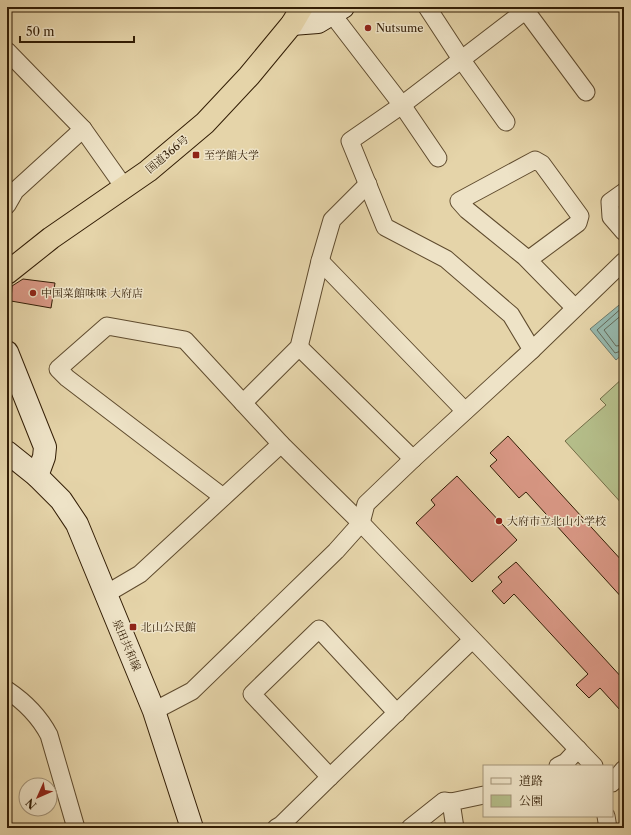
<svg xmlns="http://www.w3.org/2000/svg" width="631" height="835" font-family="'Libre Caslon Text','Noto Serif JP',serif">
<rect width="100%" height="100%" fill="#e5d4a9"/>
<filter id="stains"><feTurbulence type="fractalNoise" baseFrequency=".005" numOctaves="4"/><feColorMatrix values="0 0 0 0 .2 0 0 0 0 .09 0 0 0 0 .02 0 0 0 .5 -.17"/></filter>
<radialGradient id="worn" r=".72"><stop offset=".6" stop-color="#630" stop-opacity="0"/><stop offset="1" stop-color="#630" stop-opacity=".3"/></radialGradient>
<path fill="#b4bd89" stroke="#736d47" d="M624 377V506L565 441 606 405 600 399Z"/>
<path fill="#96b8ad" stroke="#6e7a6a" d="M624 301V353L616 360 590 329Z"/>
<g fill="none" stroke-linecap="round" stroke-linejoin="round">
<g stroke="#646a59" stroke-width="1">
<path d="M624 306 597 330 615 353 624 350"/>
<path d="M624 313 604 330 616 346 624 345"/>
</g>
</g>
<g fill="#d89784" stroke="#321d05">
<path d="M23 279 55 283 51 308 11 301 12 286Z"/>
<path d="M508 436 624 563V600L526 492 519 498 490 466 497 460 490 453Z"/>
<path d="M457 476 517 540 472 582 416 523 435 505 431 500Z"/>
<path d="M516 562 624 680V708L621 711 600 688 589 698 576 685 588 674 514 594 504 604 492 591 502 582 498 577Z"/>
</g>
<g fill="none" stroke-linecap="round" stroke-linejoin="round">
<defs>
<g id="minor">
<path d="M427 7 461 59 506 122"/>
<path d="M523 7 586 92"/>
<path d="M530 7 402 105 350 141 385 227 446 259 511 315 532 350"/>
<path d="M332 14 402 105 438 158"/>
<path d="M7 51 83 129 124 187"/>
<path d="M624 192 610 202 611 217 624 232"/>
<path d="M7 205 15 191 83 129"/>
<path d="M528 260 578 223 580 216 542 164 535 160 459 201 467 210 525 257 575 308"/>
<path d="M320 261 465 411"/>
<path d="M299 347 413 459"/>
<path d="M243 403 299 347 320 261 332 220 368 184"/>
<path d="M223 497 67 378 58 369 107 326 185 340 281 444 361 523 594 766"/>
<path d="M106 594 140 574 281 444"/>
<path d="M7 690C25 702 39 716 49 735L76 828"/>
<path d="M154 711 192 691 336 551 361 523 366 504 413 459 532 350 624 261"/>
<path d="M558 766 566 762 578 749"/>
<path d="M330 777 252 694 319 629 397 713"/>
<path d="M612 783 624 769"/>
<path d="M606 816 608 828"/>
<path d="M276 828 281 825 330 777 472 640"/>
<path d="M410 828 444 801 451 802"/>
<path d="M455 828 451 802 484 795"/>
</g>
<g id="secondary">
<path d="M292 24 318 22 343 7"/>
<path d="M7 352 45 447 44 457 37 476"/>
<path d="M7 452 37 476 61 500 77 524 154 711 192 828"/>
</g>
<path id="trunk" d="M7 273 51 238 148 171 205 123 249 76 292 24 302 7"/>
</defs>
<use href="#minor" stroke="#5f4b2e" stroke-width="19"/>
<use href="#secondary" stroke="#321d05" stroke-width="24"/>
<use href="#trunk" stroke="#321d05" stroke-width="24"/>
<use href="#minor" stroke="#eee3c7" stroke-width="17"/>
<use href="#secondary" stroke="#eee3c7" stroke-width="22"/>
<use href="#trunk" stroke="#e5d4a9" stroke-width="22"/>
</g>
<g fill="#8f2418" stroke="#eee3c7" stroke-width="1.5">
<circle cx="368" cy="28" r="4"/>
<rect x="192" y="151" width="8" height="8" rx="2"/>
<circle cx="33" cy="293" r="4"/>
<circle cx="499" cy="521" r="4"/>
<rect x="129" y="623" width="8" height="8" rx="2"/>
</g>
<g text-anchor="middle" stroke-width="3" stroke-linejoin="round" paint-order="stroke">
<g font-size="11" fill="#321d05" stroke="#eee3c7" text-anchor="start">
<text x="376" y="32">Nutsume</text>
<text x="204" y="159">至学館大学</text>
<text x="41" y="297">中国菜館味味 大府店</text>
<text x="507" y="525">大府市立北山小学校</text>
<text x="141" y="631">北山公民館</text>
</g>
<g font-size="11" fill="#321d05" stroke="#eee3c7">
<text transform="translate(167 154) rotate(-40)" y="4">国道366号</text>
<text transform="translate(127 645) rotate(67)" y="4">泉田共和線</text>
</g>
</g>
<rect width="631" height="835" fill="none" stroke="#e5d4a9" stroke-width="24"/>
<rect x="8" y="8" width="615" height="819" fill="none" stroke="#321d05" stroke-width="2"/>
<rect x="12" y="12" width="607" height="811" fill="none" stroke="#321d05"/>
<rect x="483" y="765" width="130" height="52" fill="#eee3c7" stroke="#a39479"/>
<rect x="491" y="778" width="20" height="6" fill="#eee3c7" stroke="#a39479"/>
<text x="519" y="785" font-size="12" fill="#321d05">道路</text>
<rect x="491" y="795" width="20" height="12" fill="#b4bd89" stroke="#a39479"/>
<text x="519" y="805" font-size="12" fill="#321d05">公園</text>
<g transform="translate(38 797) rotate(225)"><circle r="19" fill="#eee3c7" stroke="#a39479"/>
<path d="M0-3L7 15L0 10L-7 15Z" fill="#8f2418"/>
<text y="-6" font-size="11" font-weight="bold" text-anchor="middle" fill="#321d05">N</text>
</g>
<path d="M20 36v6h114v-6" fill="none" stroke="#321d05" stroke-width="2"/>
<text x="26" y="36" font-size="12" fill="#321d05" stroke="#eee3c7" stroke-width="3" paint-order="stroke">50 m</text>
<rect width="100%" height="100%" filter="url(#stains)"/>
<rect width="100%" height="100%" fill="url(#worn)"/>
</svg>
